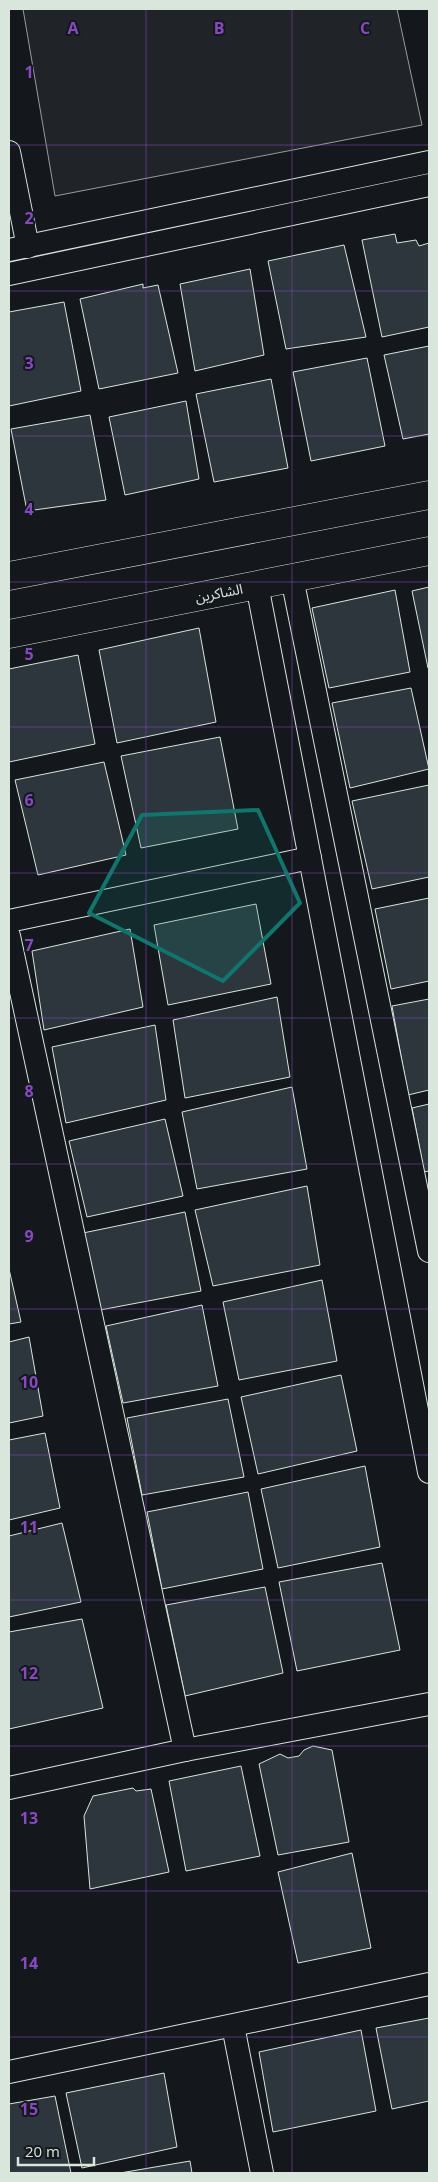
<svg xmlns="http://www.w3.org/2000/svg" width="438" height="2182" font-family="'Open Sans','Noto Sans Arabic',sans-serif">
<rect width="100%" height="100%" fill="#14181c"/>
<path fill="#202428" stroke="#939e99" d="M23 9H397L422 125 55 196Z"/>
<g fill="#2c363c" stroke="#d8e6dc">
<path d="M395 234 397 243 416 240 419 246 429 243V327L382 337 362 240Z"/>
<path d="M344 245 366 337 286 349 268 261Z"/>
<path d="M250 269 264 355 195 371 180 284Z"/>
<path d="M143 284V288L158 285 178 373 99 389 80 299Z"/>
<path d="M64 302 81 391 9 406V312Z"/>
<path d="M429 346V434L403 439 384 355Z"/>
<path d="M367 358 385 446 311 461 293 372Z"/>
<path d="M271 379 288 468 214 482 196 394Z"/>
<path d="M186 401 199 479 125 495 109 417Z"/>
<path d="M90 415 106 500 27 511 11 429Z"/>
<path d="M429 587V668H428L412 591Z"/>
<path d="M395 590 410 672 329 688 312 608Z"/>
<path d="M199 628 216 722 117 743 99 650Z"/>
<path d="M78 655 95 744 9 762V669Z"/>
<path d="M411 688 429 769 350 788 332 703Z"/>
<path d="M220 737 238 829 141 848 121 756Z"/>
<path d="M104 762 126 855 38 875 15 780Z"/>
<path d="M429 785V877L372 889 352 801Z"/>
<path d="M429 898V981L391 989 375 909Z"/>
<path d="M256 904 271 984 168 1005 154 925Z"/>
<path d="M130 929 143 1007 44 1030 32 951Z"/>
<path d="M277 997 290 1077 185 1098 173 1020Z"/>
<path d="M429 999V1090L408 1095 392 1006Z"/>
<path d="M155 1025 166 1100 66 1123 52 1047Z"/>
<path d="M292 1087 307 1169 197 1189 182 1112Z"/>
<path d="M429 1104V1171L424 1172 412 1108Z"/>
<path d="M165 1119 183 1196 87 1217 69 1141Z"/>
<path d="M307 1186 320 1265 213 1286 195 1210Z"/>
<path d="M185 1212 201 1291 100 1310 83 1233Z"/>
<path d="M9 1269 21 1322 9 1324Z"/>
<path d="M322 1280 337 1361 239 1380 223 1302Z"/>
<path d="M202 1305 218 1386 123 1403 106 1326Z"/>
<path d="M29 1337 43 1416 9 1423V1342Z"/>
<path d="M341 1375 357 1451 258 1474 241 1397Z"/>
<path d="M228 1399 244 1477 142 1495 127 1418Z"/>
<path d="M45 1433 60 1508 9 1520V1440Z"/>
<path d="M365 1466 380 1547 278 1568 261 1489Z"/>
<path d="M248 1492 263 1569 162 1589 147 1512Z"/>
<path d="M62 1523 81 1602 9 1617V1536Z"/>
<path d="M382 1563 400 1650 297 1671 279 1582Z"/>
<path d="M265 1587 283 1673 185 1696 166 1605Z"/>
<path d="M82 1619 103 1708 9 1729V1632Z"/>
<path d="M313 1746 332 1750 349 1842 278 1855 259 1764 280 1754 288 1758 299 1756 304 1750Z"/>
<path d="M241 1766 260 1856 186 1871 169 1781Z"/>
<path d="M133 1788 136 1791 151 1789 169 1872 90 1889 84 1816 93 1796Z"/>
<path d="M352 1853 371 1948 298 1963 278 1872Z"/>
<path d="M429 2018V2101L392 2109 376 2028Z"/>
<path d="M361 2030 376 2111 273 2132 259 2052Z"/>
<path d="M164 2073 177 2147 82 2168 66 2093Z"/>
<path d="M55 2096 71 2173H9V2104Z"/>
<path d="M190 2161 192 2173H120Z"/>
</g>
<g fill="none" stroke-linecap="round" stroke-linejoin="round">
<defs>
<g id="minor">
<path d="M9 152 28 247"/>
<path d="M9 250 429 162"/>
<path d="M9 274 429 185"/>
<path d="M292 578 429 1251"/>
<path d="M257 585 429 1472"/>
<path d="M9 921 310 858"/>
<path d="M9 936 185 1750"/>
<path d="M9 1788 185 1750 429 1704"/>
<path d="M233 2026 262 2173"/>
<path d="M9 2072 429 1984"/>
</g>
<g id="tertiary">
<path d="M9 576 429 495"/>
<path d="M9 634 429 551"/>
</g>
</defs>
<use href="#minor" stroke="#d8e6dc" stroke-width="24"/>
<use href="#tertiary" stroke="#d8e6dc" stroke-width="29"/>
<use href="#minor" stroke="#14181c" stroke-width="22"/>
<use href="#tertiary" stroke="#14181c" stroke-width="28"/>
</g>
<path fill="#0f766e" fill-opacity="0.2" stroke="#0f766e" stroke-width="4" stroke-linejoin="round" d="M258 810 300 903 223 981 89 913 142 815Z"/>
<path fill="none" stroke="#8948c3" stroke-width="1" stroke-opacity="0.55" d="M146 9V2173M292 9V2173M9 145H429M9 291H429M9 436H429M9 582H429M9 727H429M9 873H429M9 1018H429M9 1164H429M9 1309H429M9 1455H429M9 1600H429M9 1746H429M9 1891H429M9 2037H429"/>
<g text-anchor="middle" stroke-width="4" stroke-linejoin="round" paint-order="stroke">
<g font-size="14" fill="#d8e6dc" stroke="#14181c">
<text transform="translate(219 593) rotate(-11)" y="5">الشاكرين</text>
</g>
</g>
<g font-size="16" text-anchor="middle" font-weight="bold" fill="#8948c3" stroke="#14181c" stroke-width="4" stroke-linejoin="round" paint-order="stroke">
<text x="73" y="34">A</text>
<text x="219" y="34">B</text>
<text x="365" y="34">C</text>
<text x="29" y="78">1</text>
<text x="29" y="224">2</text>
<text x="29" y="369">3</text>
<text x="29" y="515">4</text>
<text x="29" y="660">5</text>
<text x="29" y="806">6</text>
<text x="29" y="951">7</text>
<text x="29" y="1097">8</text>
<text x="29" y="1242">9</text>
<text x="29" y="1388">10</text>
<text x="29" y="1533">11</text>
<text x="29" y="1679">12</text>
<text x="29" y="1824">13</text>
<text x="29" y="1969">14</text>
<text x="29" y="2115">15</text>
</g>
<rect width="438" height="2182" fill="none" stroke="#d8e6dc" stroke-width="20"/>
<path d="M18 2157v8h76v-8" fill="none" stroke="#d8e6dc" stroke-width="2.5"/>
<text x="25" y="2157" font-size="15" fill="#d8e6dc" stroke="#14181c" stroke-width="4" paint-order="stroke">20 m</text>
</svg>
